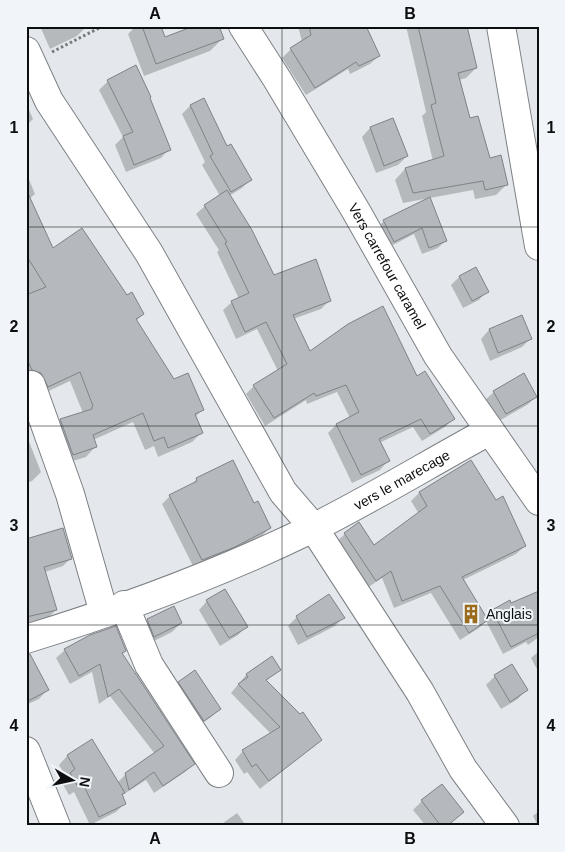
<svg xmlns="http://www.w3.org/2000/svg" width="565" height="852" font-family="Helvetica,sans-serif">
<rect width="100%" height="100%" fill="#e4e8ec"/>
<g fill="#0003">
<path d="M40 26H85L86 27 77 36 50 49Z"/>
<path d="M136 26H160L164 39H222L210 51 144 76 128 34Z"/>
<path d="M298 26H365L379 56 370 64 350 74 348 69 306 95 282 58 291 49 302 42Z"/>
<path d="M406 26H466L476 68 466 78 459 80 469 120 489 159 506 185 496 195 475 199 473 190 403 203 395 180 405 169 433 161 422 116 426 112Z"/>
<path d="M108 81 148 98 169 149 161 158 126 172 115 145 123 137 99 90Z"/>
<path d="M203 99 226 148 250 180 242 188 229 196 274 277 330 300 321 309 293 319 310 353 417 377 453 419 445 427 422 441 413 427 379 443 388 461 380 470 352 483 328 433 336 425 350 418 337 392 307 404 306 400 265 426 246 394 254 386 278 371 257 329 236 339 223 310 232 302 239 299 217 252 219 250 196 214 205 206 220 196 202 165 205 162 182 114 190 106Z"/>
<path d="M26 103 33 119 26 126Z"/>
<path d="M393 120 407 156 398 165 376 173 362 137 370 128Z"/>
<path d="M26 172 35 194 29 199 53 250 127 296 143 314 136 321 173 380 202 410 195 417 202 432 192 442 158 457 154 446 145 450 133 422 93 440 95 447 86 457 63 464 51 430 60 420 83 413 70 381 38 396 26 381Z"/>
<path d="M429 199 445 241 438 248 422 254 414 234 387 248 377 228 384 221Z"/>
<path d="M475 268 487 291 479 300 463 308 451 285 459 277Z"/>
<path d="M522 317 531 338 522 347 490 361 481 339 489 330Z"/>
<path d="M494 392 536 397 527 405 497 422 485 400Z"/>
<path d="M28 439 41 472 32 481 26 483V440Z"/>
<path d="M471 461 525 546 516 554 463 580 486 618 493 611 539 616V637L528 645 526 642 503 654 486 621 479 628 460 640 431 593 394 608 382 578 367 588 336 542 345 534 374 547 419 514 411 501 419 493Z"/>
<path d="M197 479 254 505 270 527 262 536 226 554 194 568 162 504 170 496 189 487Z"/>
<path d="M26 540 71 558 63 566 45 572 56 610 48 618 26 623Z"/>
<path d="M207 601 246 627 238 635 220 646 199 610Z"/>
<path d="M297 617 343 618 335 626 298 645 288 626Z"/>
<path d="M147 620 181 623 172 632 146 645 139 629Z"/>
<path d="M65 650 125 651 121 655 193 764 185 772 154 793 146 780 121 796 125 803 116 812 90 825 74 792 69 795 62 783 67 778 59 765 67 756 91 741 117 783 126 774 155 754 110 696 99 704 92 672 70 684 56 658Z"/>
<path d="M539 651V673L531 658Z"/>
<path d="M271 658 279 669 266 681 321 740 260 789 247 772 244 774 235 760 243 751 271 734 231 693 246 675Z"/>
<path d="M26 666 47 690 39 699 26 705Z"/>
<path d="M495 676 526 690 518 699 501 709 486 685Z"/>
<path d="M179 683 220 709 211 717 195 728 171 691Z"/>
<path d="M422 801 463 812 447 826H426L413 810Z"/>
<path d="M539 811V826H538L533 816Z"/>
<path d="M237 813 245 824 243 826H219Z"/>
</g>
<g fill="#b5b9bd" stroke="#7f8286">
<path d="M142 26H161L165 37 194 26H219L224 39 156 64Z"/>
<path d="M309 26H366L380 56 359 66 356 62 315 88 290 48 311 35Z"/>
<path d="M418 26H467L477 68 458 73 470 118 478 116 490 158 501 155 508 185 485 190 483 181 413 193 405 168 444 156 431 105 436 103Z"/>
<path d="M136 65 151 97 150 98 171 150 134 165 123 136 133 132 107 80Z"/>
<path d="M204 98 227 146 231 144 252 180 231 192 210 156 213 154 190 105Z"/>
<path d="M393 118 408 156 384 166 370 127Z"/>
<path d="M26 189 53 248 82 228 127 295 132 292 144 314 136 319 174 379 188 373 204 410 195 414 203 433 168 448 164 437 154 441 143 413 93 435 97 447 73 455 60 419 92 409V407L93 406 80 372 48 387 41 373 32 370 26 357V295L46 287 26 255Z"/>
<path d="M227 190 252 230 274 275 316 259 331 301 293 315 310 351 348 324 383 306 417 376 425 371 455 419 430 434 421 419 379 439 390 461 361 475 336 424 359 412 346 385 316 396 314 393 274 418 253 385 287 364 266 322 245 332 231 301 249 293 225 243 227 242 204 205Z"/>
<path d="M430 197 447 241 429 248 422 228 394 242 383 220Z"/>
<path d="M476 267 489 292 472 301 459 276Z"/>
<path d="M522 315 532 339 498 353 489 329Z"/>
<path d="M524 373 537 397 506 414 493 391Z"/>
<path d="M233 460 254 503 258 501 271 528 235 547 202 560 169 495 197 481 196 478Z"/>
<path d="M471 460 496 500 503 496 526 546 462 577 488 620 469 633 440 586 402 601 391 571 376 581 344 533 359 522 374 545 427 506 419 492Z"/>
<path d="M63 528 72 559 44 567 57 610 26 617V539Z"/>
<path d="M225 589 248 627 229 638 206 600Z"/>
<path d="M539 591V633L511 647 492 610 510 600 511 603Z"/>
<path d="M329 594 345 618 307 637 296 616Z"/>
<path d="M174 606 182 623 154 637 147 619Z"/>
<path d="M116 626 126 651 122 653 195 764 163 786 154 772 129 790 125 773 164 746 119 689 108 697 100 664 79 676 64 649 90 635Z"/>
<path d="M26 654H30L49 690 26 702Z"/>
<path d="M272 656 281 670 266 680 300 714 303 712 322 740 269 781 256 764 252 767 242 750 280 727 238 684 248 677 246 674Z"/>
<path d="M512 664 528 690 510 702 494 675Z"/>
<path d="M195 670 221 709 204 721 178 682Z"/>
<path d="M92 739 125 793 122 794 126 804 99 817 83 784 78 787 70 773 75 769 67 755Z"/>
<path d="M442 784 464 812 447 826H441L421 800Z"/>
</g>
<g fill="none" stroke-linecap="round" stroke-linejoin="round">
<defs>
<g id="minor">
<path id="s1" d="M243 26 277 79 356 211 438 356 539 501"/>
<path d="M501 26 539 246"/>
<path d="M26 51 49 101 149 253 283 492 313 527 420 692 463 769 505 826"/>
<path d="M31 385 70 494 104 613"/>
<path d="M124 605 149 665 219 773"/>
<path id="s2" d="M26 639C124 609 221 573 313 528 373 498 430 463 489 431"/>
<path d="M26 751 56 826"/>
</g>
</defs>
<use href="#minor" stroke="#7d8084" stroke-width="30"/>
<path stroke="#787b7d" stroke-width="3" stroke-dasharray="2.5 2.5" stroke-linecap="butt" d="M52 52 103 26"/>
<use href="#minor" stroke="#fff" stroke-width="28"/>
</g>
<path fill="none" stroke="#0d0e0f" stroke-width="1" stroke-opacity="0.55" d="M282 26V826M26 227H539M26 426H539M26 625H539"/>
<defs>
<symbol id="building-bare" viewBox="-9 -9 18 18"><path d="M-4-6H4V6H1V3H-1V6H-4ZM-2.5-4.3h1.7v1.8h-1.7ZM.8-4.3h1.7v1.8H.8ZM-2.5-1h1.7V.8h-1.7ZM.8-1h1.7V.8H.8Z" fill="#996b1b" stroke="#f1f5f9" stroke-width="2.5" paint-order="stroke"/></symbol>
</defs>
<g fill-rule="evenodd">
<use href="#building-bare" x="457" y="600" width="28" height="28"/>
</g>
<g text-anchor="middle" stroke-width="4" stroke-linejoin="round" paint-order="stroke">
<g font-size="14" fill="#0d0e0f" stroke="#f1f5f9">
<text dy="5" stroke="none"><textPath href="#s1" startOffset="280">Vers carrefour caramel</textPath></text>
<text dy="5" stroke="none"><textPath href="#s2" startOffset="409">vers le marecage</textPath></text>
</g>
<g font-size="14" fill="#0d0e0f" stroke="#f1f5f9" text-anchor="start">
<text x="486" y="619">Anglais</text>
</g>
</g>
<rect width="565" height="852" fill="none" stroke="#f1f5f9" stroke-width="55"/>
<g transform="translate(72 780) rotate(99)" stroke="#f1f5f9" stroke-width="4" paint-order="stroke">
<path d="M0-4L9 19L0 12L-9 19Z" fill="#0d0e0f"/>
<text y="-8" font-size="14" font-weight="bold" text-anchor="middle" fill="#0d0e0f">N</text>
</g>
<rect x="28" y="28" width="510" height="796" fill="none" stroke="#0d0e0f" stroke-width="2"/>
<g font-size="16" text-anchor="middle" font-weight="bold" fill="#0d0e0f">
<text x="155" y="19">A</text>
<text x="410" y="19">B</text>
<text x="14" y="133">1</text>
<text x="551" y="133">1</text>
<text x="14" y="332">2</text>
<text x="551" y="332">2</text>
<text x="14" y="531">3</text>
<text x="551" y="531">3</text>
<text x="14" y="731">4</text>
<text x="551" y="731">4</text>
<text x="155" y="844">A</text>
<text x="410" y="844">B</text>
</g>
</svg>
